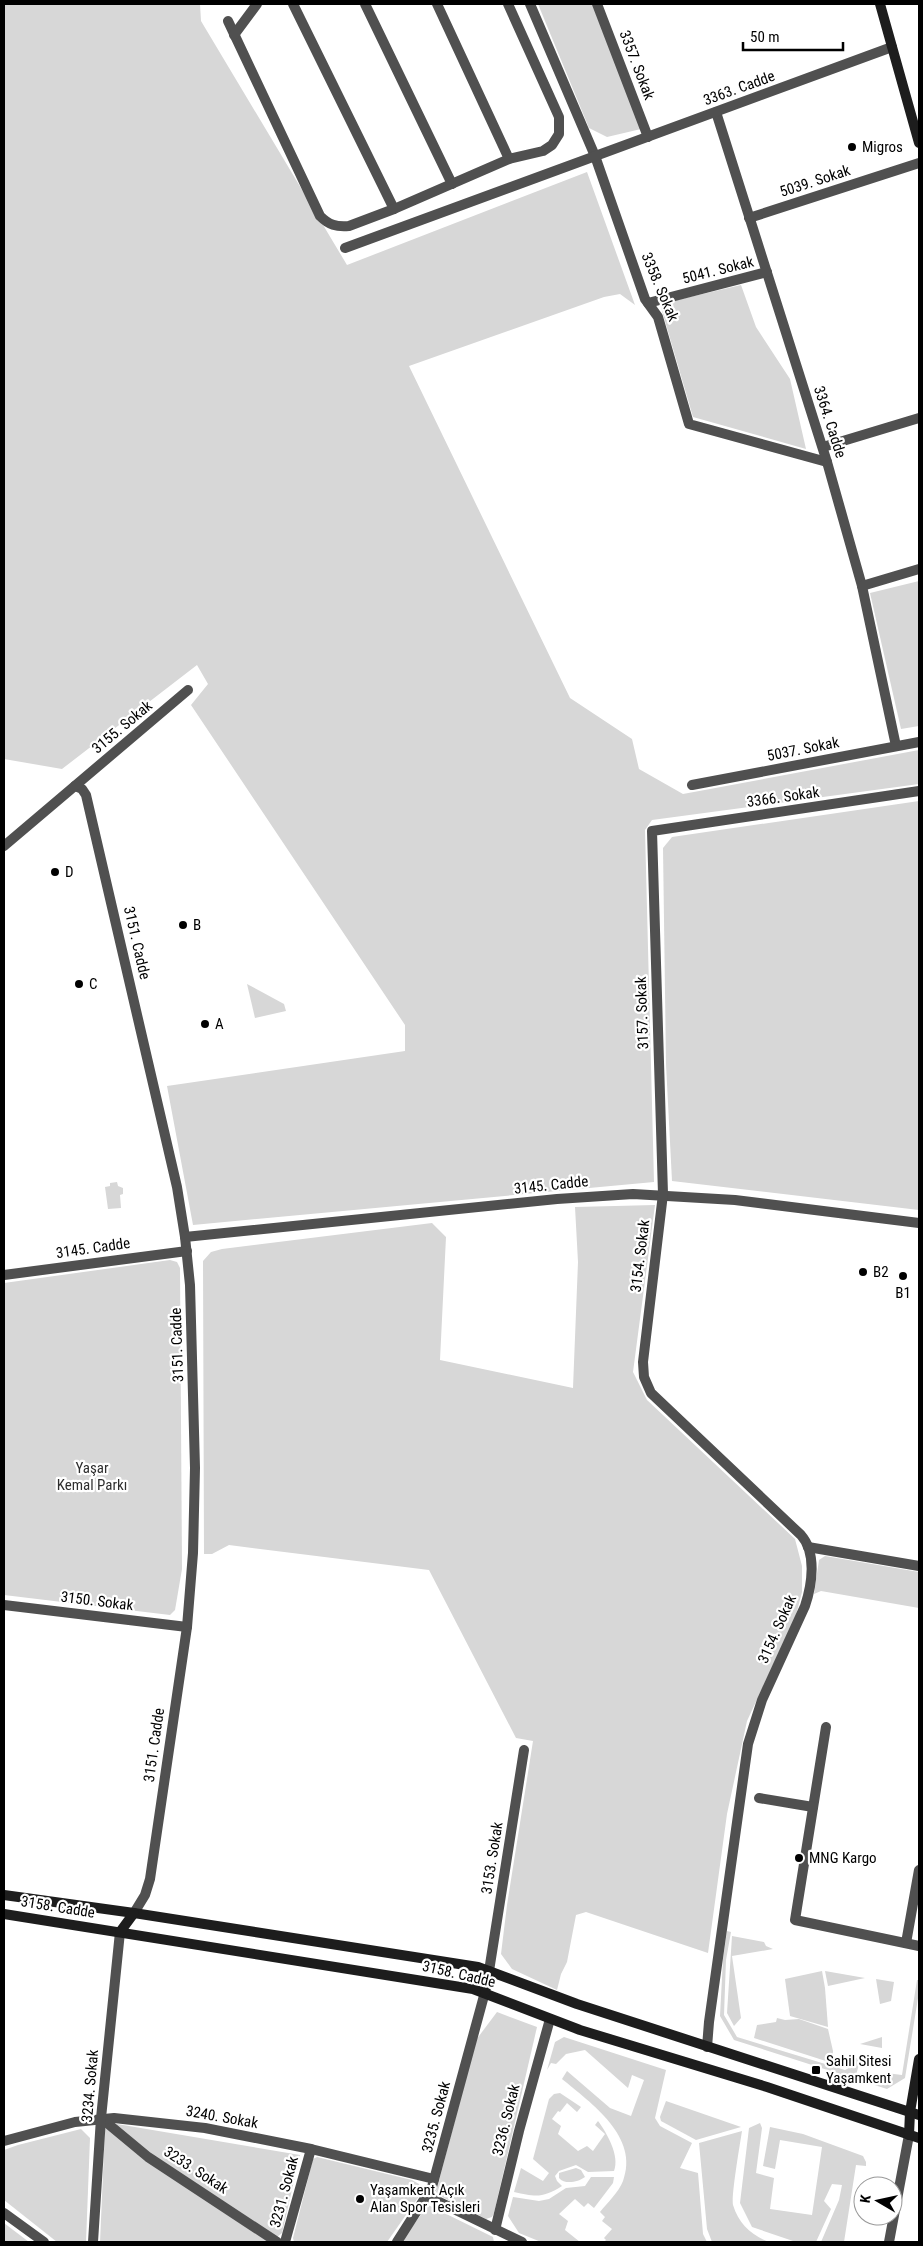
<svg xmlns="http://www.w3.org/2000/svg" width="923" height="2246" font-family="'Roboto Condensed',sans-serif">
<rect width="100%" height="100%" fill="#fff"/>
<g fill="#d7d7d7">
<path d="M4 4H200L201 21 347 265 587 172 635 305 620 294 604 297 409 366 570 698 632 739 639 769 683 794 919 750V784L652 820 645 830 654 1182 193 1225 167 1086 405 1051V1025L191 705 208 684 197 665 62 769 4 759Z"/>
<path d="M538 4H592L641 129 607 137 589 128Z"/>
<path d="M741 285 756 327 790 379 806 449 693 417 660 304Z"/>
<path d="M919 581V726L901 729 870 593Z"/>
<path d="M919 801V1210L672 1181 666 1064 663 848 672 837Z"/>
<path d="M247 984 284 1004 286 1011 255 1018Z"/>
<path d="M117 1182 118 1186 123 1188V1194L120 1195 121 1208 108 1209 105 1187 110 1186V1183Z"/>
<path d="M655 1205 633 1372 647 1400 795 1539 802 1566V1592L796 1615 747 1721 727 1814 708 1953 586 1912 576 1915 567 1962 561 1974 557 1990 512 1969 501 1954 507 1905 533 1741 516 1738 429 1570 229 1545 212 1554H204L203 1261 211 1252 222 1249 432 1223 446 1237 440 1360 573 1388 578 1262 575 1207Z"/>
<path d="M170 1260 177 1262 180 1268 182 1569 175 1610 170 1615 4 1595V1283Z"/>
<path d="M825 1556 919 1572V1608L821 1591 814 1594 819 1560Z"/>
<path d="M727 1931 731 1932 726 1960 724 2015 737 2037 845 2070 849 2068 855 2057 860 2061 856 2075 882 2084 886 2073 902 2075 917 1980H919V1992L905 2078 887 2089 734 2040 720 2016 723 1959Z"/>
<path d="M732 1936 764 1942 766 1946 773 1949 732 1956 741 2018 734 2026 727 2013Z"/>
<path d="M822 1971 825 1988 828 2027 790 2016 785 1979Z"/>
<path d="M825 1971 865 1978 828 1986Z"/>
<path d="M876 1979 894 1982 891 2001 880 2004Z"/>
<path d="M497 2012 537 2027 494 2213 492 2217 486 2219 438 2195 436 2192 476 2040Z"/>
<path d="M777 2018 785 2020 799 2019 828 2029 833 2051 832 2063 754 2038 757 2025 776 2022Z"/>
<path d="M564 2037 666 2070 655 2118 660 2126 692 2143 680 2168 698 2173 703 2234 707 2242H604L606 2240 604 2238 612 2229 602 2221 605 2217 600 2212C607 2203 619 2192 623 2181 640 2137 591 2103 562 2079L567 2071 610 2108 631 2116 644 2080 632 2075 628 2088 585 2050 566 2054 556 2064 551 2063 547 2070 555 2042Z"/>
<path d="M882 2037V2048L860 2044Z"/>
<path d="M560 2093 581 2107 577 2112 567 2103 560 2112 558 2111 552 2119 561 2126 558 2134 578 2151 587 2146 593 2151 605 2134 595 2125 598 2121C607 2133 620 2156 614 2171L588 2172 576 2165 559 2171 555 2176 557 2181 562 2186C543 2198 536 2197 514 2192L521 2168 543 2181 549 2173 533 2159 549 2099 554 2094Z"/>
<path d="M666 2101 741 2127 696 2140 661 2121 660 2117Z"/>
<path d="M760 2123 762 2128 756 2173 774 2178 770 2209 812 2215 822 2147 780 2140 775 2169 763 2166 770 2127 803 2134 863 2156 866 2162V2166L856 2165 844 2242H821L839 2200 842 2185 832 2184 824 2201 831 2209 816 2242H796L752 2227 740 2203 749 2128Z"/>
<path d="M117 2124 300 2155 282 2233 277 2237 276 2242H100L105 2128 109 2130Z"/>
<path d="M81 2129 90 2138 86 2242H57L4 2200V2150L18 2145Z"/>
<path d="M742 2131C740 2144 731 2196 733 2205 739 2224 751 2235 769 2242H712L707 2229 699 2143Z"/>
<path d="M317 2157 412 2180 419 2184 422 2192 387 2242H294L293 2238 313 2159Z"/>
<path d="M576 2168 581 2170 585 2177C578 2182 565 2185 559 2178V2173Z"/>
<path d="M591 2177H614L613 2183 594 2208 588 2203 584 2207 575 2199 559 2214 568 2221 565 2230 580 2242H541L519 2233 508 2216 513 2197 539 2201 549 2199 566 2188 585 2186Z"/>
<path d="M428 2205 493 2237 494 2242H401Z"/>
<path d="M4 2223 29 2242H4Z"/>
</g>
<g fill="none" stroke-linecap="round" stroke-linejoin="round">
<g stroke="#505050" stroke-width="10">
<path d="M293 4 394 209"/>
<path d="M365 4 452 184"/>
<path d="M437 4 509 159"/>
<path d="M530 4 595 156 645 299 658 317 689 424 827 462"/>
<path d="M597 4 648 137"/>
<path d="M228 21 320 216C329 225 336 227 349 226L394 209 509 159 543 151 552 145 559 134V117L508 4"/>
<path d="M234 35 257 4"/>
<path d="M716 112 827 462 862 586 896 746"/>
<path d="M749 218 919 163"/>
<path d="M345 248 892 47"/>
<path d="M648 303 767 272"/>
<path d="M823 447 919 418"/>
<path d="M862 586 919 569"/>
<path d="M692 785 919 742"/>
<path d="M75 786 82 789 86 795 177 1187 185 1237 190 1285 195 1468 193 1553 187 1627 150 1879 145 1895 134 1913"/>
<path d="M4 846 188 690"/>
<path d="M185 1237 557 1199 633 1194 735 1200 919 1223"/>
<path d="M4 1275 187 1251"/>
<path d="M808 1547 919 1566"/>
<path d="M4 1605 187 1627"/>
<path d="M826 1727 795 1920 919 1946"/>
<path d="M759 1798 813 1807"/>
<path d="M906 1943 919 1870"/>
<path d="M489 1971 524 1750"/>
<path d="M707 2047 709 2022 748 1744 762 1700 805 1606C812 1585 817 1553 801 1535L651 1393 644 1377 643 1362 663 1194 652 831 919 791"/>
<path d="M101 2118 148 2157 277 2242"/>
<path d="M4 2141 75 2122 114 2118 205 2128 311 2149 434 2179"/>
<path d="M427 2196 522 2242"/>
<path d="M4 2213 44 2242"/>
<path d="M495 2230 519 2131 550 2019"/>
<path d="M93 2242 101 2118 120 1932"/>
<path d="M285 2242 311 2149"/>
<path d="M397 2242 432 2187 485 1992"/>
<path d="M889 2242 909 2135"/>
</g>
<g stroke="#1d1d1d" stroke-width="10">
<path d="M880 4 919 143"/>
<path d="M4 1895 134 1913 478 1967 577 2004 919 2115"/>
<path d="M4 1914 473 1989 580 2030 767 2087 919 2138"/>
<path d="M120 1932 134 1913"/>
<path d="M485 1992 489 1971"/>
<path d="M909 2135 910 2112 919 2059"/>
</g>
</g>
<g fill="#000" stroke="#fff" stroke-width="2">
<circle cx="852" cy="147" r="5"/>
<circle cx="55" cy="872" r="5"/>
<circle cx="183" cy="925" r="5"/>
<circle cx="79" cy="984" r="5"/>
<circle cx="205" cy="1024" r="5"/>
<circle cx="863" cy="1272" r="5"/>
<circle cx="903" cy="1276" r="5"/>
<circle cx="799" cy="1858" r="5"/>
<rect x="811" y="2065" width="10" height="10" rx="2.5"/>
<circle cx="360" cy="2199" r="5"/>
</g>
<g text-anchor="middle" stroke-width="4.5" stroke-linejoin="round" paint-order="stroke">
<g font-size="15" fill="#000" stroke="#fff">
<text transform="translate(637 65) rotate(69)" y="5">3357. Sokak</text>
<text transform="translate(739 88) rotate(-20)" y="5">3363. Cadde</text>
<text transform="translate(815 181) rotate(-18)" y="5">5039. Sokak</text>
<text transform="translate(718 270) rotate(-14)" y="5">5041. Sokak</text>
<text transform="translate(660 287) rotate(67)" y="5">3358. Sokak</text>
<text transform="translate(830 422) rotate(72)" y="5">3364. Cadde</text>
<text transform="translate(122 727) rotate(-40)" y="5">3155. Sokak</text>
<text transform="translate(803 749) rotate(-11)" y="5">5037. Sokak</text>
<text transform="translate(783 797) rotate(-8)" y="5">3366. Sokak</text>
<text transform="translate(137 943) rotate(77)" y="5">3151. Cadde</text>
<text transform="translate(642 1013) rotate(-92)" y="5">3157. Sokak</text>
<text transform="translate(551 1185) rotate(-6)" y="5">3145. Cadde</text>
<text transform="translate(93 1248) rotate(-8)" y="5">3145. Cadde</text>
<text transform="translate(640 1256) rotate(-83)" y="5">3154. Sokak</text>
<text transform="translate(177 1345) rotate(-92)" y="5">3151. Cadde</text>
<text transform="translate(97 1601) rotate(7)" y="5">3150. Sokak</text>
<text transform="translate(777 1629) rotate(-66)" y="5">3154. Sokak</text>
<text transform="translate(154 1745) rotate(-82)" y="5">3151. Cadde</text>
<text transform="translate(492 1858) rotate(-81)" y="5">3153. Sokak</text>
<text transform="translate(58 1907) rotate(9)" y="5">3158. Cadde</text>
<text transform="translate(459 1974) rotate(13)" y="5">3158. Cadde</text>
<text transform="translate(90 2086) rotate(-85)" y="5">3234. Sokak</text>
<text transform="translate(222 2117) rotate(10)" y="5">3240. Sokak</text>
<text transform="translate(436 2117) rotate(-75)" y="5">3235. Sokak</text>
<text transform="translate(506 2120) rotate(-76)" y="5">3236. Sokak</text>
<text transform="translate(196 2170) rotate(33)" y="5">3233. Sokak</text>
<text transform="translate(284 2192) rotate(-75)" y="5">3231. Sokak</text>
</g>
<g font-size="15" fill="#000" stroke="#fff" text-anchor="start">
<text x="862" y="152">Migros</text>
<text x="65" y="877">D</text>
<text x="193" y="930">B</text>
<text x="89" y="989">C</text>
<text x="215" y="1029">A</text>
<text x="873" y="1277">B2</text>
<text x="903" y="1298" text-anchor="middle">B1</text>
<text x="809" y="1863">MNG Kargo</text>
<text x="826" y="2066">Sahil Sitesi<tspan x="826" dy="17">Yaşamkent</tspan></text>
<text x="370" y="2195">Yaşamkent Açık<tspan x="370" dy="17">Alan Spor Tesisleri</tspan></text>
</g>
<g font-size="15" fill="#2e2e2e" stroke="#fff">
<text x="92" y="1473">Yaşar<tspan x="92" dy="17">Kemal Parkı</tspan></text>
</g>
</g>
<rect width="923" height="2246" fill="none" stroke="#000000" stroke-width="10"/>
<g transform="translate(878 2201) rotate(279)"><circle r="24" fill="#ffffff" stroke="#999999"/>
<path d="M0-4L9 19L0 12L-9 19Z" fill="#000000"/>
<text y="-8" font-size="14" font-weight="bold" text-anchor="middle" fill="#000000">K</text>
</g>
<path d="M743 42v8h100v-8" fill="none" stroke="#000000" stroke-width="2.5"/>
<text x="750" y="42" font-size="15" fill="#000000" stroke="#ffffff" stroke-width="4" paint-order="stroke">50 m</text>
</svg>
